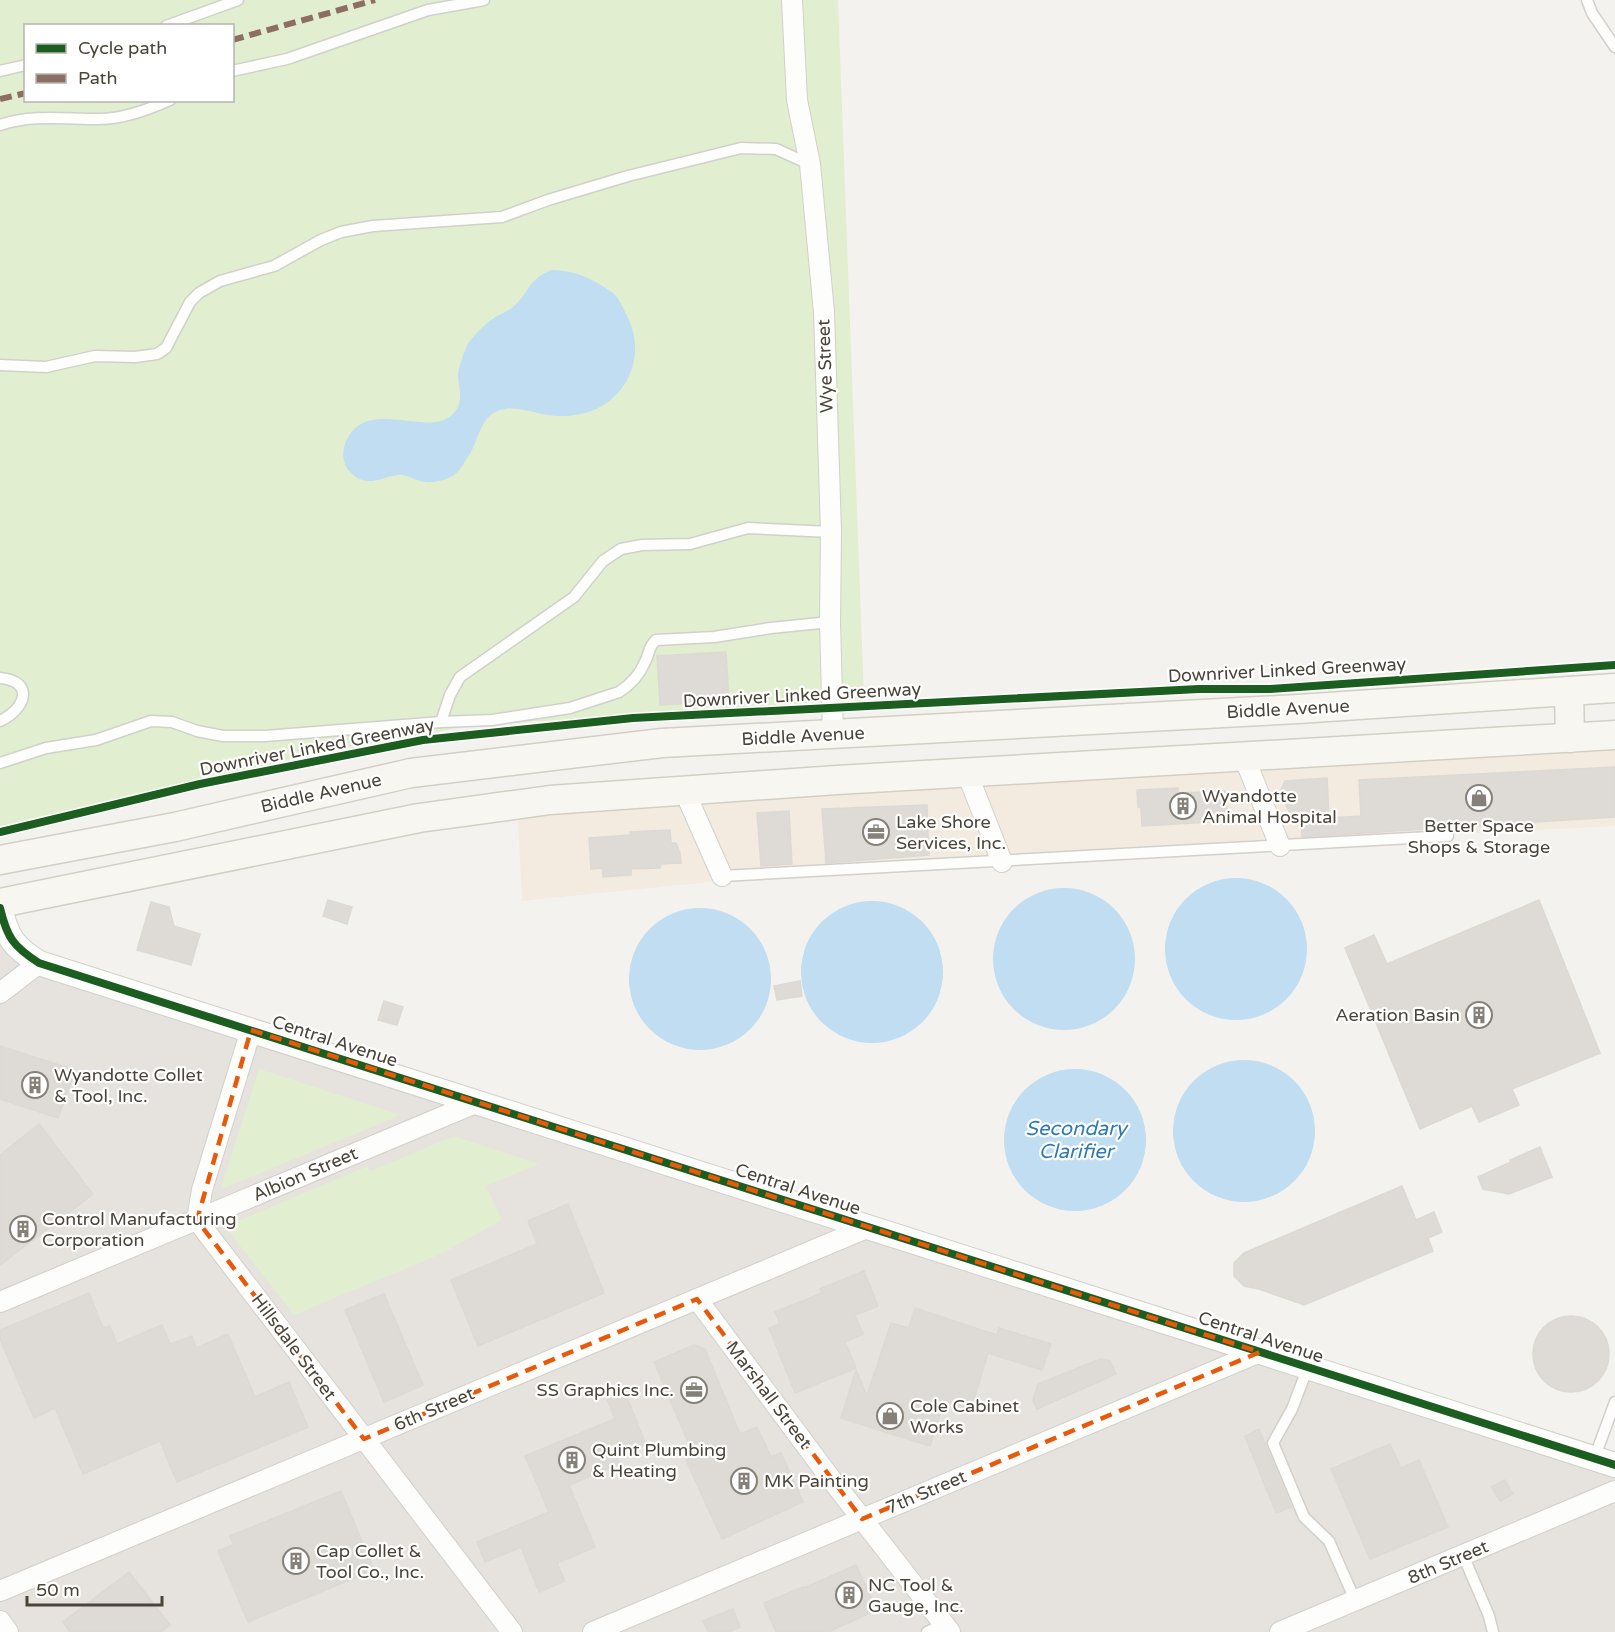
<svg xmlns="http://www.w3.org/2000/svg" width="1615" height="1632" font-family="'Varela Round',sans-serif">
<rect width="100%" height="100%" fill="#f4f2ee"/>
<path fill="#f3ebdf" d="M1615 735V826L1349 840 720 881 522 901 517 803Z"/>
<path fill="#e6e2de" d="M0 908 19 949 1615 1465V1632H8L0 1621Z"/>
<g fill="#e1eecf" fill-rule="evenodd">
<path d="M0 0H838L864 699 470 726 312 754 0 829ZM26 26H232V100H26Z"/>
<path d="M259 1069 401 1115 224 1188 222 1184Z"/>
<path d="M454 1136 539 1164 486 1186 502 1220 441 1254 294 1315 227 1229 228 1225 368 1166 370 1171Z"/>
</g>
<path fill="#e6e3df" d="M448 1268 478 1346 481 1345 487 1360 423 1385 384 1294Z"/>
<g fill="#c0ddf1">
<path d="M551 270C575 270 593 279 613 293 619 298 623 308 627 316 648 357 626 404 581 414 571 416 559 417 549 415 535 413 514 405 500 410 479 417 479 441 468 457 464 462 460 471 454 475 446 481 429 484 420 481 413 479 405 474 398 475 388 476 377 482 367 481 349 478 339 461 345 444 365 393 430 441 454 413 465 400 458 388 458 374 459 367 463 355 466 348 471 337 484 325 494 318 500 314 507 312 513 307 529 294 527 280 551 270Z"/>
<circle cx="1236" cy="949" r="71"/>
<circle cx="1064" cy="959" r="71"/>
<circle cx="872" cy="972" r="71"/>
<circle cx="700" cy="979" r="71"/>
<circle cx="1244" cy="1131" r="71"/>
<circle cx="1075" cy="1140" r="71"/>
</g>
<g fill="#dedbd6" stroke="#dcd9d4" stroke-width="1.5">
<path d="M726 652 729 701 660 705 657 656Z"/>
<path d="M1615 767V817L1302 837 1301 816H1291L1280 792 1285 781 1327 778 1329 818 1361 816 1359 780Z"/>
<path d="M1178 788V793L1225 791 1229 821 1142 826 1141 807H1138L1137 790Z"/>
<path d="M927 805 929 855 826 863 822 809Z"/>
<path d="M789 811 792 864 761 866 757 813Z"/>
<path d="M670 830 671 843H676L680 853 681 863 661 864 660 868 631 869V875L603 877V868L591 869 589 838 631 835 630 832Z"/>
<path d="M328 900 352 907 347 924 323 916Z"/>
<path d="M1539 900 1600 1053 1512 1089 1519 1105 1479 1122 1472 1106 1420 1129 1345 948 1374 935 1387 964Z"/>
<path d="M151 902 169 907 174 926 200 934 191 965 137 950Z"/>
<path d="M800 981 802 996 777 1000 774 986Z"/>
<path d="M384 1001 403 1007 397 1025 378 1020Z"/>
<path d="M0 1046 75 1070 58 1118 0 1099Z"/>
<path d="M39 1124 93 1194 0 1265V1155Z"/>
<path d="M1540 1147 1552 1177 1509 1194 1483 1189 1478 1177 1511 1162 1510 1160Z"/>
<path d="M1402 1186 1416 1220 1434 1212 1442 1232 1428 1238 1433 1251 1304 1305 1259 1289 1244 1286 1234 1276V1263L1244 1253Z"/>
<path d="M568 1204 604 1293 478 1346 451 1280 537 1244 528 1221Z"/>
<path d="M864 1271 878 1306 855 1315 863 1334 845 1342 856 1368 795 1393 769 1328 780 1324 775 1312 822 1293 820 1289Z"/>
<path d="M89 1293 103 1328 110 1326 117 1344 162 1325 170 1344 192 1336 196 1348 228 1334 255 1397 289 1382 308 1427 177 1482 160 1441 83 1474 55 1408 34 1418 0 1339V1330Z"/>
<path d="M384 1294 423 1385 384 1402 345 1310Z"/>
<path d="M915 1308 997 1335 999 1328 1051 1344 1042 1370 988 1353 971 1409 944 1401 930 1446 841 1418 856 1370 867 1396 891 1323 909 1328Z"/>
<circle cx="1571" cy="1354" r="38"/>
<path d="M694 1345 705 1349 740 1434 757 1427 771 1457 781 1453 803 1502 722 1539 686 1460 694 1456 654 1362Z"/>
<path d="M1100 1359 1110 1361 1116 1374 1037 1409 1033 1400 1038 1384Z"/>
<path d="M625 1392 646 1445 616 1457 620 1464 569 1485 595 1547 557 1563 565 1581 539 1592 521 1547 485 1562 477 1542 549 1512 525 1456 615 1419 607 1399Z"/>
<path d="M1259 1429 1291 1507 1276 1513 1245 1436Z"/>
<path d="M1390 1444 1401 1468 1419 1460 1448 1527 1370 1559 1331 1469Z"/>
<path d="M1505 1480 1513 1494 1500 1501 1491 1487Z"/>
<path d="M341 1491 374 1570 248 1622 218 1551 233 1545 230 1536Z"/>
<path d="M856 1565 877 1610 828 1632H776L764 1603 803 1587 804 1588Z"/>
<path d="M129 1572 170 1625 161 1632H70L63 1622Z"/>
<path d="M733 1609 740 1627 729 1632H708L703 1621Z"/>
</g>
<g fill="none" stroke-linecap="round" stroke-linejoin="round">
<defs>
<g id="service">
<path d="M1587 0 1592 13 1615 47"/>
<path d="M166 26 238 0"/>
<path d="M0 71 26 65"/>
<path d="M232 71 287 59 428 10 484 0"/>
<path d="M0 125C32 114 64 119 98 119 123 119 147 110 170 100"/>
<path d="M0 365 46 367 95 356 135 357 157 354 166 348 190 302 199 293 220 281 274 266 321 240 341 232 373 226 502 217 548 200 628 176 741 148 776 149 809 164"/>
<path d="M0 678C35 681 26 709 0 721"/>
<path d="M441 722 450 695 460 677 574 597 603 561 621 549 642 545 690 544 748 528 831 532"/>
<path d="M0 763 46 748 96 740 151 721 172 722 197 731 223 736H265L441 722 492 720 570 708 619 692C630 685 640 674 645 662 650 653 648 647 656 640L714 637 771 628 830 622"/>
<path d="M722 876 1448 836"/>
<path d="M1308 1367 1292 1409 1273 1443 1304 1517 1329 1541 1355 1600"/>
<path d="M1594 1459 1615 1402"/>
<path d="M1463 1555 1489 1616 1493 1632"/>
<path d="M927 1632 944 1624"/>
</g>
<g id="minor">
<path d="M792 0 797 100 810 164 824 312 831 532 830 622 833 734"/>
<path d="M1244 757 1280 846"/>
<path d="M967 773 1002 862"/>
<path d="M684 790 722 876"/>
<path d="M0 993 39 963"/>
<path d="M251 1030 202 1190 197 1220 512 1632"/>
<path d="M697 1299 828 1475 950 1632"/>
<path d="M0 1302 478 1102"/>
<path d="M0 1591 869 1227"/>
<path d="M0 1621 8 1632"/>
<path d="M593 1632 1260 1352"/>
<path d="M1280 1632 1615 1491"/>
</g>
<path id="tertiary" d="M0 908C7 938 14 947 39 963L1615 1465"/>
<g id="secondary">
<path d="M1569 691 1570 738"/>
<path d="M0 860 175 827 411 773 662 743 1298 709 1615 688"/>
<path d="M0 903 419 818 550 800 837 780 1615 735"/>
</g>
</defs>
<use href="#service" stroke="#d2d0cb" stroke-width="13"/>
<use href="#minor" stroke="#d2d0cb" stroke-width="22"/>
<use href="#tertiary" stroke="#d2d0cb" stroke-width="26"/>
<use href="#secondary" stroke="#d3cfc5" stroke-width="31"/>
<use href="#service" stroke="#fdfdfc" stroke-width="10"/>
<use href="#minor" stroke="#fdfdfc" stroke-width="20"/>
<use href="#tertiary" stroke="#fdfdfc" stroke-width="24"/>
<use href="#secondary" stroke="#f7f6f1" stroke-width="28"/>
<g stroke="#8d6e63" stroke-width="6" stroke-dasharray="12 6" stroke-linecap="butt">
<path d="M232 40 375 0"/>
<path d="M0 99 26 93"/>
</g>
<defs>
<g id="cycleway">
<path d="M0 832 200 784 423 740 633 718 1199 689H1270L1615 665"/>
<path d="M0 908C7 938 14 947 39 963L1615 1465"/>
</g>
</defs>
<use href="#cycleway" stroke="#fff" stroke-width="11"/>
<use href="#cycleway" stroke="#1b5e20" stroke-width="8"/>
</g>
<path fill="none" stroke="#e8590c" stroke-width="4.5" stroke-dasharray="12 8" stroke-linejoin="round" d="M251 1030 1260 1352 862 1519 697 1299 364 1439 197 1220Z"/>
<defs>
<symbol id="shop-ring" viewBox="-11 -11 22 22"><circle r="9.5" fill="#fff" stroke="#868178" stroke-width="1.5"/><path d="M-5-2.5h2.3a2.7 3.5 0 0 1 5.4 0H5L5.5 6h-11ZM-1.5-2.5h3a1.5 2.3 0 0 0-3 0Z" fill="#868178"/></symbol>
<symbol id="building-ring" viewBox="-11 -11 22 22"><circle r="9.5" fill="#fff" stroke="#868178" stroke-width="1.5"/><path d="M-4-6H4V6H1V3H-1V6H-4ZM-2.5-4.3h1.7v1.8h-1.7ZM.8-4.3h1.7v1.8H.8ZM-2.5-1h1.7V.8h-1.7ZM.8-1h1.7V.8H.8Z" fill="#868178"/></symbol>
<symbol id="office-ring" viewBox="-11 -11 22 22"><circle r="9.5" fill="#fff" stroke="#868178" stroke-width="1.5"/><path d="M-6-3h4V-5.5h4V-3h4V5H-6ZM-1-4.5V-3h2v-1.5ZM-6 0V1H6V0Z" fill="#868178"/></symbol>
</defs>
<g fill-rule="evenodd">
<use href="#shop-ring" x="1464" y="783" width="30" height="30"/>
<use href="#building-ring" x="1168" y="791" width="30" height="30"/>
<use href="#office-ring" x="861" y="817" width="30" height="30"/>
<use href="#building-ring" x="1464" y="1000" width="30" height="30"/>
<use href="#building-ring" x="20" y="1070" width="30" height="30"/>
<use href="#building-ring" x="8" y="1214" width="30" height="30"/>
<use href="#office-ring" x="679" y="1375" width="30" height="30"/>
<use href="#shop-ring" x="875" y="1401" width="30" height="30"/>
<use href="#building-ring" x="557" y="1445" width="30" height="30"/>
<use href="#building-ring" x="729" y="1466" width="30" height="30"/>
<use href="#building-ring" x="281" y="1546" width="30" height="30"/>
<use href="#building-ring" x="834" y="1580" width="30" height="30"/>
</g>
<g text-anchor="middle" stroke-width="4.5" stroke-linejoin="round" paint-order="stroke">
<g font-size="18" fill="#4b4439" stroke="#fff">
<text transform="translate(825 366) rotate(-92)" y="6">Wye Street</text>
<text transform="translate(1287 670) rotate(-3)" y="6">Downriver Linked Greenway</text>
<text transform="translate(802 695) rotate(-3)" y="6">Downriver Linked Greenway</text>
<text transform="translate(1288 709) rotate(-3)" y="6">Biddle Avenue</text>
<text transform="translate(803 736) rotate(-3)" y="6">Biddle Avenue</text>
<text transform="translate(317 747) rotate(-11)" y="6">Downriver Linked Greenway</text>
<text transform="translate(321 793) rotate(-13)" y="6">Biddle Avenue</text>
<text transform="translate(335 1041) rotate(18)" y="6">Central Avenue</text>
<text transform="translate(305 1174) rotate(-23)" y="6">Albion Street</text>
<text transform="translate(798 1189) rotate(18)" y="6">Central Avenue</text>
<text transform="translate(1261 1337) rotate(18)" y="6">Central Avenue</text>
<text transform="translate(294 1347) rotate(53)" y="6">Hillsdale Street</text>
<text transform="translate(769 1395) rotate(53)" y="6">Marshall Street</text>
<text transform="translate(434 1409) rotate(-23)" y="6">6th Street</text>
<text transform="translate(926 1492) rotate(-23)" y="6">7th Street</text>
<text transform="translate(1448 1562) rotate(-23)" y="6">8th Street</text>
</g>
<g font-size="18" fill="#4b4439" stroke="#fff" text-anchor="start">
<text x="1202" y="802">Wyandotte<tspan x="1202" dy="21">Animal Hospital</tspan></text>
<text x="896" y="828">Lake Shore<tspan x="896" dy="21">Services, Inc.</tspan></text>
<text x="1479" y="832" text-anchor="middle">Better Space<tspan x="1479" dy="21">Shops &amp; Storage</tspan></text>
<text x="1460" y="1021" text-anchor="end">Aeration Basin</text>
<text x="54" y="1081">Wyandotte Collet<tspan x="54" dy="21">&amp; Tool, Inc.</tspan></text>
<text x="42" y="1225">Control Manufacturing<tspan x="42" dy="21">Corporation</tspan></text>
<text x="674" y="1396" text-anchor="end">SS Graphics Inc.</text>
<text x="910" y="1412">Cole Cabinet<tspan x="910" dy="21">Works</tspan></text>
<text x="592" y="1456">Quint Plumbing<tspan x="592" dy="21">&amp; Heating</tspan></text>
<text x="764" y="1487">MK Painting</text>
<text x="316" y="1557">Cap Collet &amp;<tspan x="316" dy="21">Tool Co., Inc.</tspan></text>
<text x="868" y="1591">NC Tool &amp;<tspan x="868" dy="21">Gauge, Inc.</tspan></text>
</g>
<g font-size="20" font-style="italic" fill="#2e7ab2" stroke="#fff">
<text x="1076" y="1135">Secondary<tspan x="1076" dy="23">Clarifier</tspan></text>
</g>
</g>
<rect x="24" y="24" width="210" height="78" fill="#ffffff" stroke="#b7b4b0" stroke-width="1.5"/>
<rect x="36" y="44" width="30" height="9" fill="#1b5e20" stroke="#b7b4b0" stroke-width="1.5"/>
<text x="78" y="54" font-size="18" fill="#4b4439">Cycle path</text>
<rect x="36" y="74" width="30" height="9" fill="#8d6e63" stroke="#b7b4b0" stroke-width="1.5"/>
<text x="78" y="84" font-size="18" fill="#4b4439">Path</text>
<path d="M27 1596v9h135v-9" fill="none" stroke="#4b4439" stroke-width="3"/>
<text x="36" y="1596" font-size="18" fill="#4b4439" stroke="#ffffff" stroke-width="4.5" paint-order="stroke">50 m</text>
</svg>
